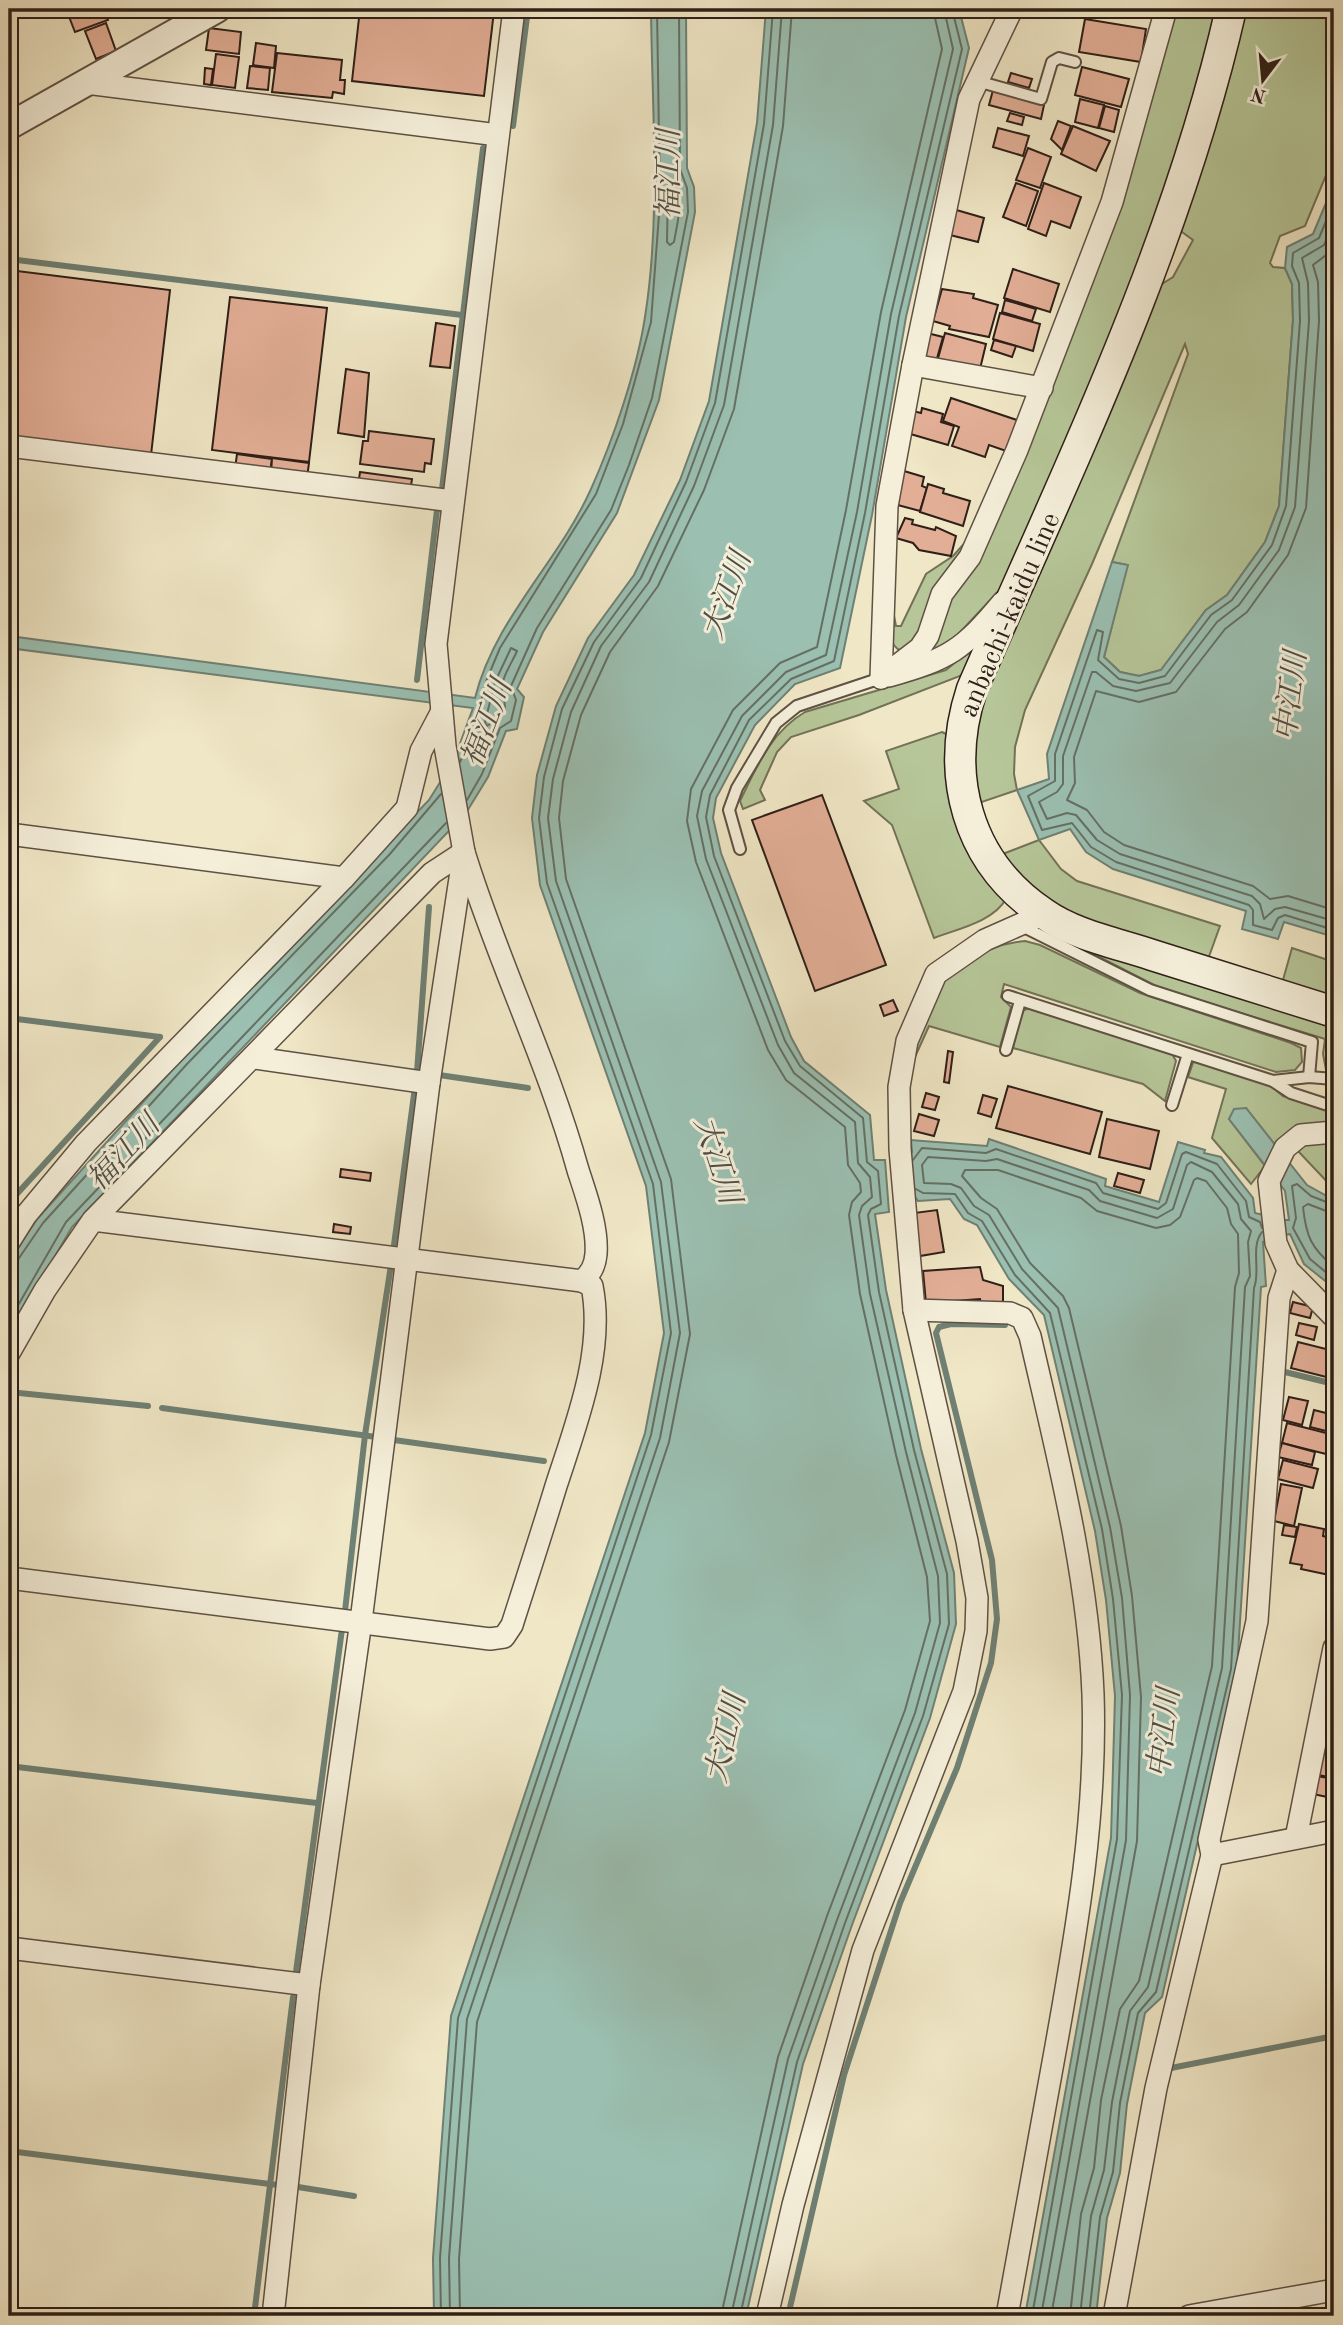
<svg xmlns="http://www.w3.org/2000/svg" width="1343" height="2325" font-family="'Old Standard TT','Noto Serif JP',serif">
<rect width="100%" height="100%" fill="#f0e7c6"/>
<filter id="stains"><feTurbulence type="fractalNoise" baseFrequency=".00286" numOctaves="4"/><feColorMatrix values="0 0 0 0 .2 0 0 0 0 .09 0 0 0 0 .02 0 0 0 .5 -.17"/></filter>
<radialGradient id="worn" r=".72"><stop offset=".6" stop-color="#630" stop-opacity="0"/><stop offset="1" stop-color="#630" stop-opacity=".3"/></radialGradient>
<g fill="#b6c698" stroke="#727258" stroke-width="2">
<path d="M1173 9H1221L1155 232 1008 581 950 643 932 655 923 650 946 595 975 557Z"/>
<path d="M1242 9H1334V156L1305 226 1280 236 1270 263 1273 267 1285 268 1292 284 1293 320 1279 506 1265 542 1227 595 1206 610 1161 670 1139 676 1120 672 1104 657 1127 565 1112 562 1188 354 1185 344 1092 564 1025 710 1015 747 1014 774 1017 790 976 804 972 728 1154 289 1173 277 1193 240 1178 229Z"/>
<path d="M971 536 923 631 902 651C884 646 891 616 891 600L896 626H901L926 574 953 556Z"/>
<path d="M978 643 967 670 960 676 859 715 791 737 777 752 760 790 765 800 743 809 740 801C757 766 771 732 805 712L946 670Z"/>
<path d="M942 732 948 735C957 808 952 842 1006 899 993 922 957 929 934 938L892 825 864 801 899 789 886 751Z"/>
<path d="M1039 840 1061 869 1077 881 1220 926 1207 962 1086 921 1033 891 1000 855Z"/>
<path d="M1062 938 1334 1024V1075H1327L1323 1054 1325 1039 1160 988Z"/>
<path d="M1025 941 1040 945 1140 993 1291 1043 1301 1048 1302 1062 1295 1070 1276 1072 1004 984 1001 997 1011 1007 1000 1047 929 1026 910 1068C914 1050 915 1027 923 1010 940 972 983 945 1025 941Z"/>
<path d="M1292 948 1334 962V1002L1281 987Z"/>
<path d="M1030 1008 1171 1052 1176 1061 1165 1101 1143 1084 1013 1048 1021 1011Z"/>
<path d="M1194 1060 1265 1081 1283 1096 1334 1112V1128L1275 1145 1246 1108 1229 1119 1265 1166 1251 1184 1212 1138 1226 1089 1188 1077Z"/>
<path d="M1334 1139V1186L1332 1187 1298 1151 1302 1141Z"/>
</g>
<g fill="#9bc0b2" stroke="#6f8074" stroke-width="2">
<path d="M651 9H686L687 168 694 187 695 212 659 400 617 513 543 632 517 689 524 697 517 729 506 731 488 777 466 813 72 1227 9 1335V1261L37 1219 182 1059 429 800 454 760 473 708 9 648V636L475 698C495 618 558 563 591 489 613 440 637 370 645 317 661 216 652 110 651 9Z"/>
<path d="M766 9H959L969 48 906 317 872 515 840 668 795 684 755 725 716 798 713 818 721 853 791 1037 804 1061 870 1115 874 1160H885L889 1212 875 1214 886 1290 921 1449 954 1573 956 1624 930 1718 852 1925 803 2064 746 2316H434L433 2258 451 2016 645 1433 664 1333 646 1186 540 885 532 818 537 775 556 706 588 638 634 575 680 480 709 401 757 123Z"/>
<path d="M1334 184V937L1284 922 1278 939 1242 929 1246 911 1113 869 1086 852 1070 829 1039 840 1017 790 1049 779 1047 754 1112 562 1128 565 1104 657 1120 672 1139 676 1161 670 1206 610 1227 595 1265 542 1279 506 1293 320 1292 284 1285 268 1287 247 1313 234Z"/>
<path d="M1246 1108 1307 1185 1334 1200V1288L1304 1264 1290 1234 1282 1236 1278 1220H1289L1285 1191 1229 1119 1234 1109Z"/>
<path d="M989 1139 1106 1179 1105 1186 1159 1202 1178 1142 1205 1150 1204 1153 1221 1157 1253 1198 1255 1213 1268 1216 1270 1239 1263 1242 1266 1286 1261 1287 1237 1670 1162 1997 1145 2013 1127 2104 1120 2173 1107 2218 1096 2316H1025L1111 1838 1115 1696 1106 1600 1095 1531 1044 1315 1009 1279 977 1225 964 1219 950 1199 918 1201 915 1197H908L905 1154 912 1152 911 1140 987 1146Z"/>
</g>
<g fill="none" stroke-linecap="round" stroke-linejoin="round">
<g stroke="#647065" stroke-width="2">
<path d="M672 180C686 194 677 224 674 242L670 245 667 242 668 183Z"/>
<path d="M1334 202 1319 238 1293 253 1292 266 1299 283 1300 321 1286 506 1272 545 1232 600 1211 615 1165 676 1139 683 1119 679 1098 660 1103 632 1097 630 1055 754V781L1028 796 1042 830 1072 823 1091 847 1116 862 1249 905 1253 910V925L1272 930 1278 918 1285 915 1334 930"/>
<path d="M1334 224 1324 245 1302 258 1308 283 1309 321 1295 507 1279 550 1239 605 1217 622 1170 683 1136 691 1113 686 1096 672H1092L1063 756V784L1057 792 1039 802 1047 819 1067 813 1076 815 1097 840 1120 854 1252 896 1260 904 1264 919 1275 909 1285 907 1334 921"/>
<path d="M1334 249 1313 265 1318 282 1319 321 1306 508 1288 555 1247 612 1225 629 1176 692 1139 702 1096 691 1074 757 1075 783 1067 800 1087 810 1104 832 1124 845 1253 886 1270 899 1288 896 1334 910"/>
<path d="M511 648 517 651C512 663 501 678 502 690 503 700 507 702 504 713L487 726 485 722 495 682Z"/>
<path d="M460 762 471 738 487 679 500 648 596 494 623 424 651 322 660 201 657 9"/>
<path d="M467 800 482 774 500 728 511 721 516 700 511 686 537 628 611 510 629 465 652 398 688 212 687 188 680 169 679 9"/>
<path d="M913 1160 922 1148 986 1153 996 1149 1096 1183 1103 1193 1158 1209 1166 1203 1182 1154 1186 1152 1217 1164 1246 1201 1249 1217 1260 1222 1262 1228"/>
<path d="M916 1189 923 1193 955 1194 968 1213 982 1221 1015 1275 1050 1313 1102 1529 1113 1599 1122 1695 1117 1839 1032 2316"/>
<path d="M1334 1205 1311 1196 1297 1184 1292 1186 1296 1218 1293 1228 1310 1259 1334 1279"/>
<path d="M1334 1214 1308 1204 1303 1207C1306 1236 1311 1248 1334 1267"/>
<path d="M9 1264 17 1261 43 1223 187 1064 389 855 441 794"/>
<path d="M9 1321 66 1222 446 823"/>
<path d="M441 2316 440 2258 458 2018 651 1435 671 1333 653 1184 547 883 539 818 544 777 562 709 594 642 641 578 686 482 715 403 764 124 773 9"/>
<path d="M450 2316 449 2258 467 2019 660 1438 680 1333 661 1182 556 881 548 818 553 779 571 712 601 646 649 582 694 486 724 405 773 125 782 9"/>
<path d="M460 2316 459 2259 477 2022 669 1442 690 1334 671 1179 566 879 559 818 563 781 581 715 610 652 658 586 704 490 734 409 783 126 792 9"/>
<path d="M721 2316 778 2057 827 1916 905 1710 930 1621 927 1577 896 1455 860 1294 849 1215 852 1202 861 1192 860 1183 848 1165 845 1127 786 1080 768 1050 696 862 687 821 691 789 733 710 780 663 817 647 846 510 881 312 942 49 933 9"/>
<path d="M731 2316 788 2059 837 1920 915 1713 940 1623 938 1576 906 1452 870 1294 859 1215 862 1206 872 1197 870 1177 858 1163 855 1122 794 1073 778 1045 706 859 697 816 702 791 742 716 786 672 826 655 857 512 891 314 953 49 944 9"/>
<path d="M740 2316 797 2062 845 1923 923 1716 949 1624 947 1574 914 1450 879 1292 868 1215 871 1209 881 1204 878 1171 867 1162 863 1118 800 1066 785 1041 714 856 706 817 710 795 749 720 791 679 834 661 865 513 899 316 962 49 952 9"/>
<path d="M1041 2316 1126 1840 1130 1695 1122 1598 1110 1527 1058 1308 1022 1269 989 1215 974 1206 961 1188 951 1184 924 1183 922 1165 928 1157 986 1161 997 1159 1089 1190 1100 1201 1157 1218 1173 1209 1187 1165 1191 1162 1212 1172 1238 1204 1241 1219 1251 1231 1248 1242 1250 1276 1245 1287 1222 1668 1148 1987 1130 2011 1112 2102 1104 2170 1091 2216 1080 2316"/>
<path d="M1051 2316 1137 1841 1141 1697 1132 1596 1121 1526 1069 1308 1063 1296 1030 1263 997 1209 981 1198 962 1176 965 1170H998L1081 1198 1097 1211 1156 1228 1170 1225 1180 1217 1194 1180 1197 1178 1206 1181 1227 1208 1231 1224 1238 1234 1239 1273 1235 1287 1212 1666 1139 1981 1120 2009 1101 2100 1094 2168 1081 2214 1070 2316"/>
<path d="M1089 2316 1100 2217 1113 2172 1120 2103 1138 2013 1156 1992 1231 1669 1254 1288C1261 1271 1250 1247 1262 1232"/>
</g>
<g stroke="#6f8074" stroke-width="6">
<path d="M513 126 528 9"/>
<path d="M9 259 462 315"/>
<path d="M442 489 483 148"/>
<path d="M417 680 437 510"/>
<path d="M9 1018 160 1037"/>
<path d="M439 1075 528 1088"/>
<path d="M15 1196 160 1037"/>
<path d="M394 1245 417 1072 429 907"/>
<path d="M1285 1372 1334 1384"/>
<path d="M9 1392 148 1406"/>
<path d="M162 1408 376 1437"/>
<path d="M394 1440 544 1461"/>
<path d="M345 1611 365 1435 391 1265"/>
<path d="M9 1766 317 1803"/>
<path d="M296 1972 342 1629"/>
<path d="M1171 2068 1334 2036"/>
<path d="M9 2151 278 2185"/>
<path d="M298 2187 354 2196"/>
<path d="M254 2316 293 1997"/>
<path d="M788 2316 844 2075 900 1903 957 1768 991 1663 997 1619 992 1560 936 1333 939 1327 951 1324 1005 1325"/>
</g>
</g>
<g fill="#e2ae96" stroke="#2e1f18" stroke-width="2">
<path d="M66 9H103L108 20 75 32Z"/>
<path d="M258 9H354V16L301 12V16L257 13Z"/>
<path d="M360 9 494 11 484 96 352 81Z"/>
<path d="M1085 19 1146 29 1141 62 1079 52Z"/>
<path d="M106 23 116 51 96 59 85 31Z"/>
<path d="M209 28 241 32 239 54 206 50Z"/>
<path d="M256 43 276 46 274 68 253 65Z"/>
<path d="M277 53 342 60 340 80H345L344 94 333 92 332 98 272 92Z"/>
<path d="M216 54 239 57 235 88 212 85Z"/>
<path d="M250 66 270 68 268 90 247 88Z"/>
<path d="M1082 67 1129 79 1121 107 1075 95Z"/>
<path d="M205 68 213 69 211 85 204 84Z"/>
<path d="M1011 73 1032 79 1029 88 1008 82Z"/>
<path d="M993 90 1044 105 1041 119 989 105Z"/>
<path d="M1080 99 1104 105 1098 128 1075 122Z"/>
<path d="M1105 106 1119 110 1114 132 1099 128Z"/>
<path d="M1010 113 1024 117 1022 125 1007 121Z"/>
<path d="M1058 121 1071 126 1062 150 1051 139Z"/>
<path d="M1073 126 1110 141 1096 171 1061 154Z"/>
<path d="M998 128 1029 136 1023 156 993 147Z"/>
<path d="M1028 148 1051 157 1040 188 1016 180Z"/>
<path d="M1016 183 1038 191 1026 226 1003 217Z"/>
<path d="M1044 183 1081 197 1070 228 1051 221 1046 236 1028 229Z"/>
<path d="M953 209 984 218 978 242 946 234Z"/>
<path d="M1013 269 1059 284 1050 312 1004 298Z"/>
<path d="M9 270 170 290 151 455 9 438Z"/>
<path d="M942 289 974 294 973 298 998 305 989 337 949 329 950 326 933 321Z"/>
<path d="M230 297 327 308 309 462 212 450Z"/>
<path d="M1005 300 1036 309 1032 321 1002 312Z"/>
<path d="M1000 313 1040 324 1033 351 993 339Z"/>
<path d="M436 323 455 326 450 368 430 366Z"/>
<path d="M927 333 943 337 936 362 921 358Z"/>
<path d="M945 333 986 344 979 373 937 362Z"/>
<path d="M994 340 1016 346 1012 357 991 350Z"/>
<path d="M346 369 369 373 364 437 338 433Z"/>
<path d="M951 398 1020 421 1009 452 989 445 985 457 952 446 959 427 943 421Z"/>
<path d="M922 408 943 414 941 422 954 426 948 445 907 433 913 411 921 413Z"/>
<path d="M369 431 434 439 431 464 425 463 424 472 360 464 363 441H368Z"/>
<path d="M237 454 272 459 270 473 235 469Z"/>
<path d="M272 458 309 463 307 478 271 474Z"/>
<path d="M904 471 924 477 922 486 927 488 920 511 894 504Z"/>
<path d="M360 472 412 479 411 486 359 479Z"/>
<path d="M928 484 944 489 943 493 970 501 963 526 920 512Z"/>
<path d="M905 518 913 520 912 524 935 530 936 527 956 536 951 556 919 550 913 543 896 538Z"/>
<path d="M822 795 886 965 815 991 752 820Z"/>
<path d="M893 1000 898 1011 884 1016 880 1005Z"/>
<path d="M948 1051 953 1052 949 1083 944 1082Z"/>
<path d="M1008 1086 1102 1112 1090 1154 996 1128Z"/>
<path d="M926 1093 939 1097 935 1110 922 1107Z"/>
<path d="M983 1095 997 1099 991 1117 978 1113Z"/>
<path d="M919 1114 939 1120 934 1136 914 1131Z"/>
<path d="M1107 1119 1159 1131 1150 1169 1099 1157Z"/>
<path d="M341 1169 371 1173 370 1181 340 1177Z"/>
<path d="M1118 1173 1144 1180 1140 1193 1114 1186Z"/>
<path d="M937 1210 944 1252 920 1256 914 1213Z"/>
<path d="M334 1224 351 1227 350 1234 333 1232Z"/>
<path d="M980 1267 983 1280 1003 1286V1303L981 1305 980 1299 926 1303 923 1271Z"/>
<path d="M1293 1302 1313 1307 1310 1318 1290 1313Z"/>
<path d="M1299 1323 1317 1327 1314 1340 1296 1335Z"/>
<path d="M1298 1342 1334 1351V1379L1291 1368Z"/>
<path d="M1289 1397 1308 1401 1302 1425 1283 1420Z"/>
<path d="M1314 1410 1334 1415V1433L1310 1427Z"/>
<path d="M1287 1423 1334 1435V1456L1282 1443Z"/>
<path d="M1282 1443 1315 1452 1312 1465 1278 1457Z"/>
<path d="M1283 1460 1318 1469 1313 1488 1278 1479Z"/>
<path d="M1281 1484 1302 1488 1294 1526 1274 1521Z"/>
<path d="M1299 1524 1324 1529 1323 1536 1334 1539V1576L1301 1569 1302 1565 1290 1563Z"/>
<path d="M1284 1525 1297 1527 1295 1537 1282 1535Z"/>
<path d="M1322 1753 1334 1756V1778L1318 1775Z"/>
<path d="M1317 1776 1334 1779 1332 1798 1313 1794Z"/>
</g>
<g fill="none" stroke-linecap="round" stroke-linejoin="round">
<defs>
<g id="service">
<path d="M977 81 1041 99 1052 62 1059 58 1075 62"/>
<path d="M740 849 729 810 737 788 776 723 797 706 881 678"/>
<path d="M1020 925 1150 990 1312 1042 1309 1077"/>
<path d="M1008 996 1273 1081 1309 1077 1334 1079"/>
<path d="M1006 1050 1020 1001"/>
<path d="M1273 1081 1291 1093 1334 1107"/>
<path d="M1172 1105 1188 1054"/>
</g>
<g id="minor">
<path d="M86 83 498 135"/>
<path d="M913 365 1042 388"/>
<path d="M9 446 453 501"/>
<path d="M889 676C949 659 963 650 1003 602"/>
<path d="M881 678 920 648 928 636 942 594 970 557 1017 450 1112 202 1166 9"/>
<path d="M881 678 887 506 913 365 969 99 1012 9"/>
<path d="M9 834 344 878"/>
<path d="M255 1058 429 1083"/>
<path d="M1334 1132 1301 1135 1285 1148 1269 1181 1276 1243 1288 1270 1334 1317"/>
<path d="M9 1242 26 1215 86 1143 344 878 407 808 421 751 441 713"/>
<path d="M914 1310 1010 1313 1022 1318 1030 1336C1057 1454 1088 1572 1093 1694 1097 1813 1077 1929 1056 2046 1040 2136 1023 2226 1007 2316"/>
<path d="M9 1353 45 1290 93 1220 432 873 464 852C497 960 548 1062 578 1170 586 1195 598 1227 596 1254 595 1266 591 1273 582 1281L93 1220"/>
<path d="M9 1578 490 1639 504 1637 512 1625C527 1578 542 1532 556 1486 576 1424 605 1351 592 1286L582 1281"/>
<path d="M1296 1838 1334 1648"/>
<path d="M1212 1855 1334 1831"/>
<path d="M9 1948 309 1985"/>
<path d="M273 2316 309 1985 361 1621 429 1083 464 852 445 746 436 644 514 9"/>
<path d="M767 2316 793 2205 863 1950 964 1691 976 1631 977 1598 967 1541 914 1310 900 1149 899 1087 907 1041 936 974 985 940 1044 914"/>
<path d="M1114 2316 1156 2088 1212 1855 1209 1840 1257 1621 1279 1298 1288 1270"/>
<path d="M1189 2316 1334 2290"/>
</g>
<path id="tertiary" d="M9 126 217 9"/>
<path id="secondary" d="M1231 9C1177 246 1069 467 972 689 944 774 966 861 1043 913 1074 935 1116 943 1152 955 1213 974 1273 993 1334 1012"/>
</defs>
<use href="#service" stroke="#5e5144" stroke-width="14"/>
<use href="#minor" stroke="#5e5144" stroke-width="24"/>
<use href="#tertiary" stroke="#5e5144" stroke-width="30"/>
<use href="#secondary" stroke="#2e1f18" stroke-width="33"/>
<use href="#service" stroke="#f5efda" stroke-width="10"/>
<use href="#minor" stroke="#f5efda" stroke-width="21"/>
<use href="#tertiary" stroke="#f5efda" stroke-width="26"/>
<use href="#secondary" stroke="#f5efda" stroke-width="30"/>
</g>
<g text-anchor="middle" stroke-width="6" stroke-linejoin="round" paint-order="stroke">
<g font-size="28" fill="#2e1f18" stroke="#f5efda">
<text transform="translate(1008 614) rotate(-67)" y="10">anbachi-kaidu line</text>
</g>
<g font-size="30" font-style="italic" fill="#4f4f46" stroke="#f5efda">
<text transform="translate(668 174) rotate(-90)" y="10">福江川</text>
<text transform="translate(726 595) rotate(-70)" y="10">大江川</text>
<text transform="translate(1290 696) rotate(-83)" y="10">中江川</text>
<text transform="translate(486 723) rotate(-69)" y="10">福江川</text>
<text transform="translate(123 1152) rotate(-47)" y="10">福江川</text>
<text transform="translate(718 1160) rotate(72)" y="10">大江川</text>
<text transform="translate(1163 1733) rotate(-83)" y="10">中江川</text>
<text transform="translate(725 1738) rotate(-77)" y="10">大江川</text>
</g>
</g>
<rect width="1343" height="2325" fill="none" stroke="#f0e7c6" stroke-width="35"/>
<rect x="10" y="10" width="1322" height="2304" fill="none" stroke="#2e1f18" stroke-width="3.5"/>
<rect x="18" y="18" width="1308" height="2290" fill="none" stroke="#2e1f18" stroke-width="2"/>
<g transform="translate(1263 80) rotate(196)" stroke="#f5efda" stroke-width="5" paint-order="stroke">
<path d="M0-5L12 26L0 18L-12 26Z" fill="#2e1f18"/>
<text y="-10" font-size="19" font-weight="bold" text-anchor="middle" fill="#2e1f18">N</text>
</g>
<rect width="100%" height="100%" filter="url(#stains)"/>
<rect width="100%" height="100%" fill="url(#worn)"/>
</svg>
